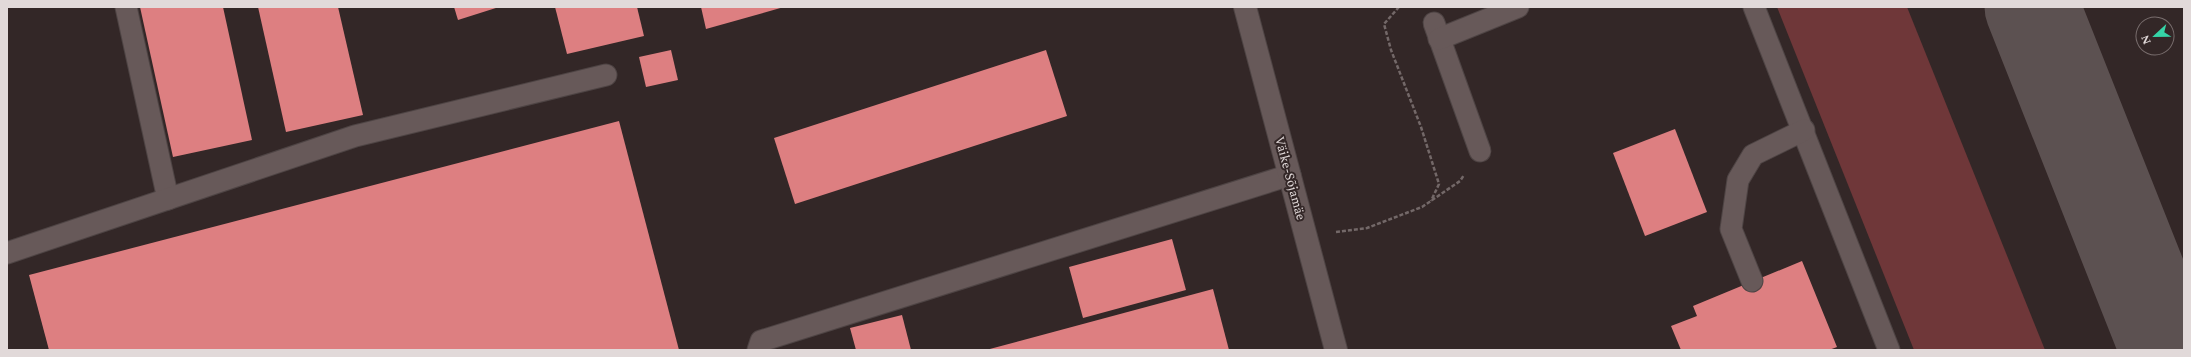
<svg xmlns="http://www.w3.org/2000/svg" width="2191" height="357" font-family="Spectral,serif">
<rect width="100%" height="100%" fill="#332727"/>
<path fill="#6f3739" d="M1777 7H1907L2045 350H1914Z"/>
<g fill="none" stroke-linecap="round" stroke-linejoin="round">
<path stroke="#5c5151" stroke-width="95" d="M2032 7 2168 350"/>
</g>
<g fill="#dd7f81">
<path d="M140 7H223L252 140 173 157Z"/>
<path d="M258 7H338L363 115 286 132Z"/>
<path d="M454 7H499L458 20Z"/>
<path d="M555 7H637L644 36 567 54Z"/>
<path d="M701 7H784L706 29Z"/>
<path d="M671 50 678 80 646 87 639 57Z"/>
<path d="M1046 50 1067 116 795 204 774 138Z"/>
<path d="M619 121 679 350H49L29 275Z"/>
<path d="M1675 129 1707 212 1645 236 1613 153Z"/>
<path d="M1172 239 1186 290 1083 318 1069 267Z"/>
<path d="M1802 261 1837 347 1829 350H1681L1671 326 1697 316 1693 306Z"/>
<path d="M1213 289 1229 350H986Z"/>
<path d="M902 315 911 350H856L850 328Z"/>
</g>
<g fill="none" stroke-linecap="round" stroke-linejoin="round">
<defs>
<g id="lane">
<path d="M126 7 168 199"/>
<path d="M1754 7 1889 350"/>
<path d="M1434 23 1480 151"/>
<path d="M1439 39 1518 7"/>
<path d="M7 253 355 136 606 75"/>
<path d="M1752 281 1731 229 1738 180 1753 155 1804 130"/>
<path d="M758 350 761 341 1290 175"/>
</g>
<path id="street" d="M1245 7 1336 350"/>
</defs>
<use href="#lane" stroke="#4e4444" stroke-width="23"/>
<use href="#street" stroke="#4e4444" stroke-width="24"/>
<g stroke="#736868" stroke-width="2.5" stroke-dasharray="4 2" stroke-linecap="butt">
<path d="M1399 7 1384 24 1391 50 1421 127 1439 184 1431 201"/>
<path d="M1336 232 1367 228 1422 207 1460 181 1464 175"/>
</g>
<use href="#lane" stroke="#675959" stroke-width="21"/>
<use href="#street" stroke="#675959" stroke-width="22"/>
</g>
<g text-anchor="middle" stroke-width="4" stroke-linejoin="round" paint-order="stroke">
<g font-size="13" fill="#e1d9d9" stroke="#332727">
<text transform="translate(1291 178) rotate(75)" y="5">Väike-Sõjamäe</text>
</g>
</g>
<rect width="2191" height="357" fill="none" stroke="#e1d9d9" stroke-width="16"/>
<g transform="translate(2155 36) rotate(248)"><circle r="19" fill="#332727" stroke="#796e6e"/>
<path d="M0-3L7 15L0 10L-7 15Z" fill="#35d4a7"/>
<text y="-6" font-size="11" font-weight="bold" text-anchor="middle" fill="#e1d9d9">N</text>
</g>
</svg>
